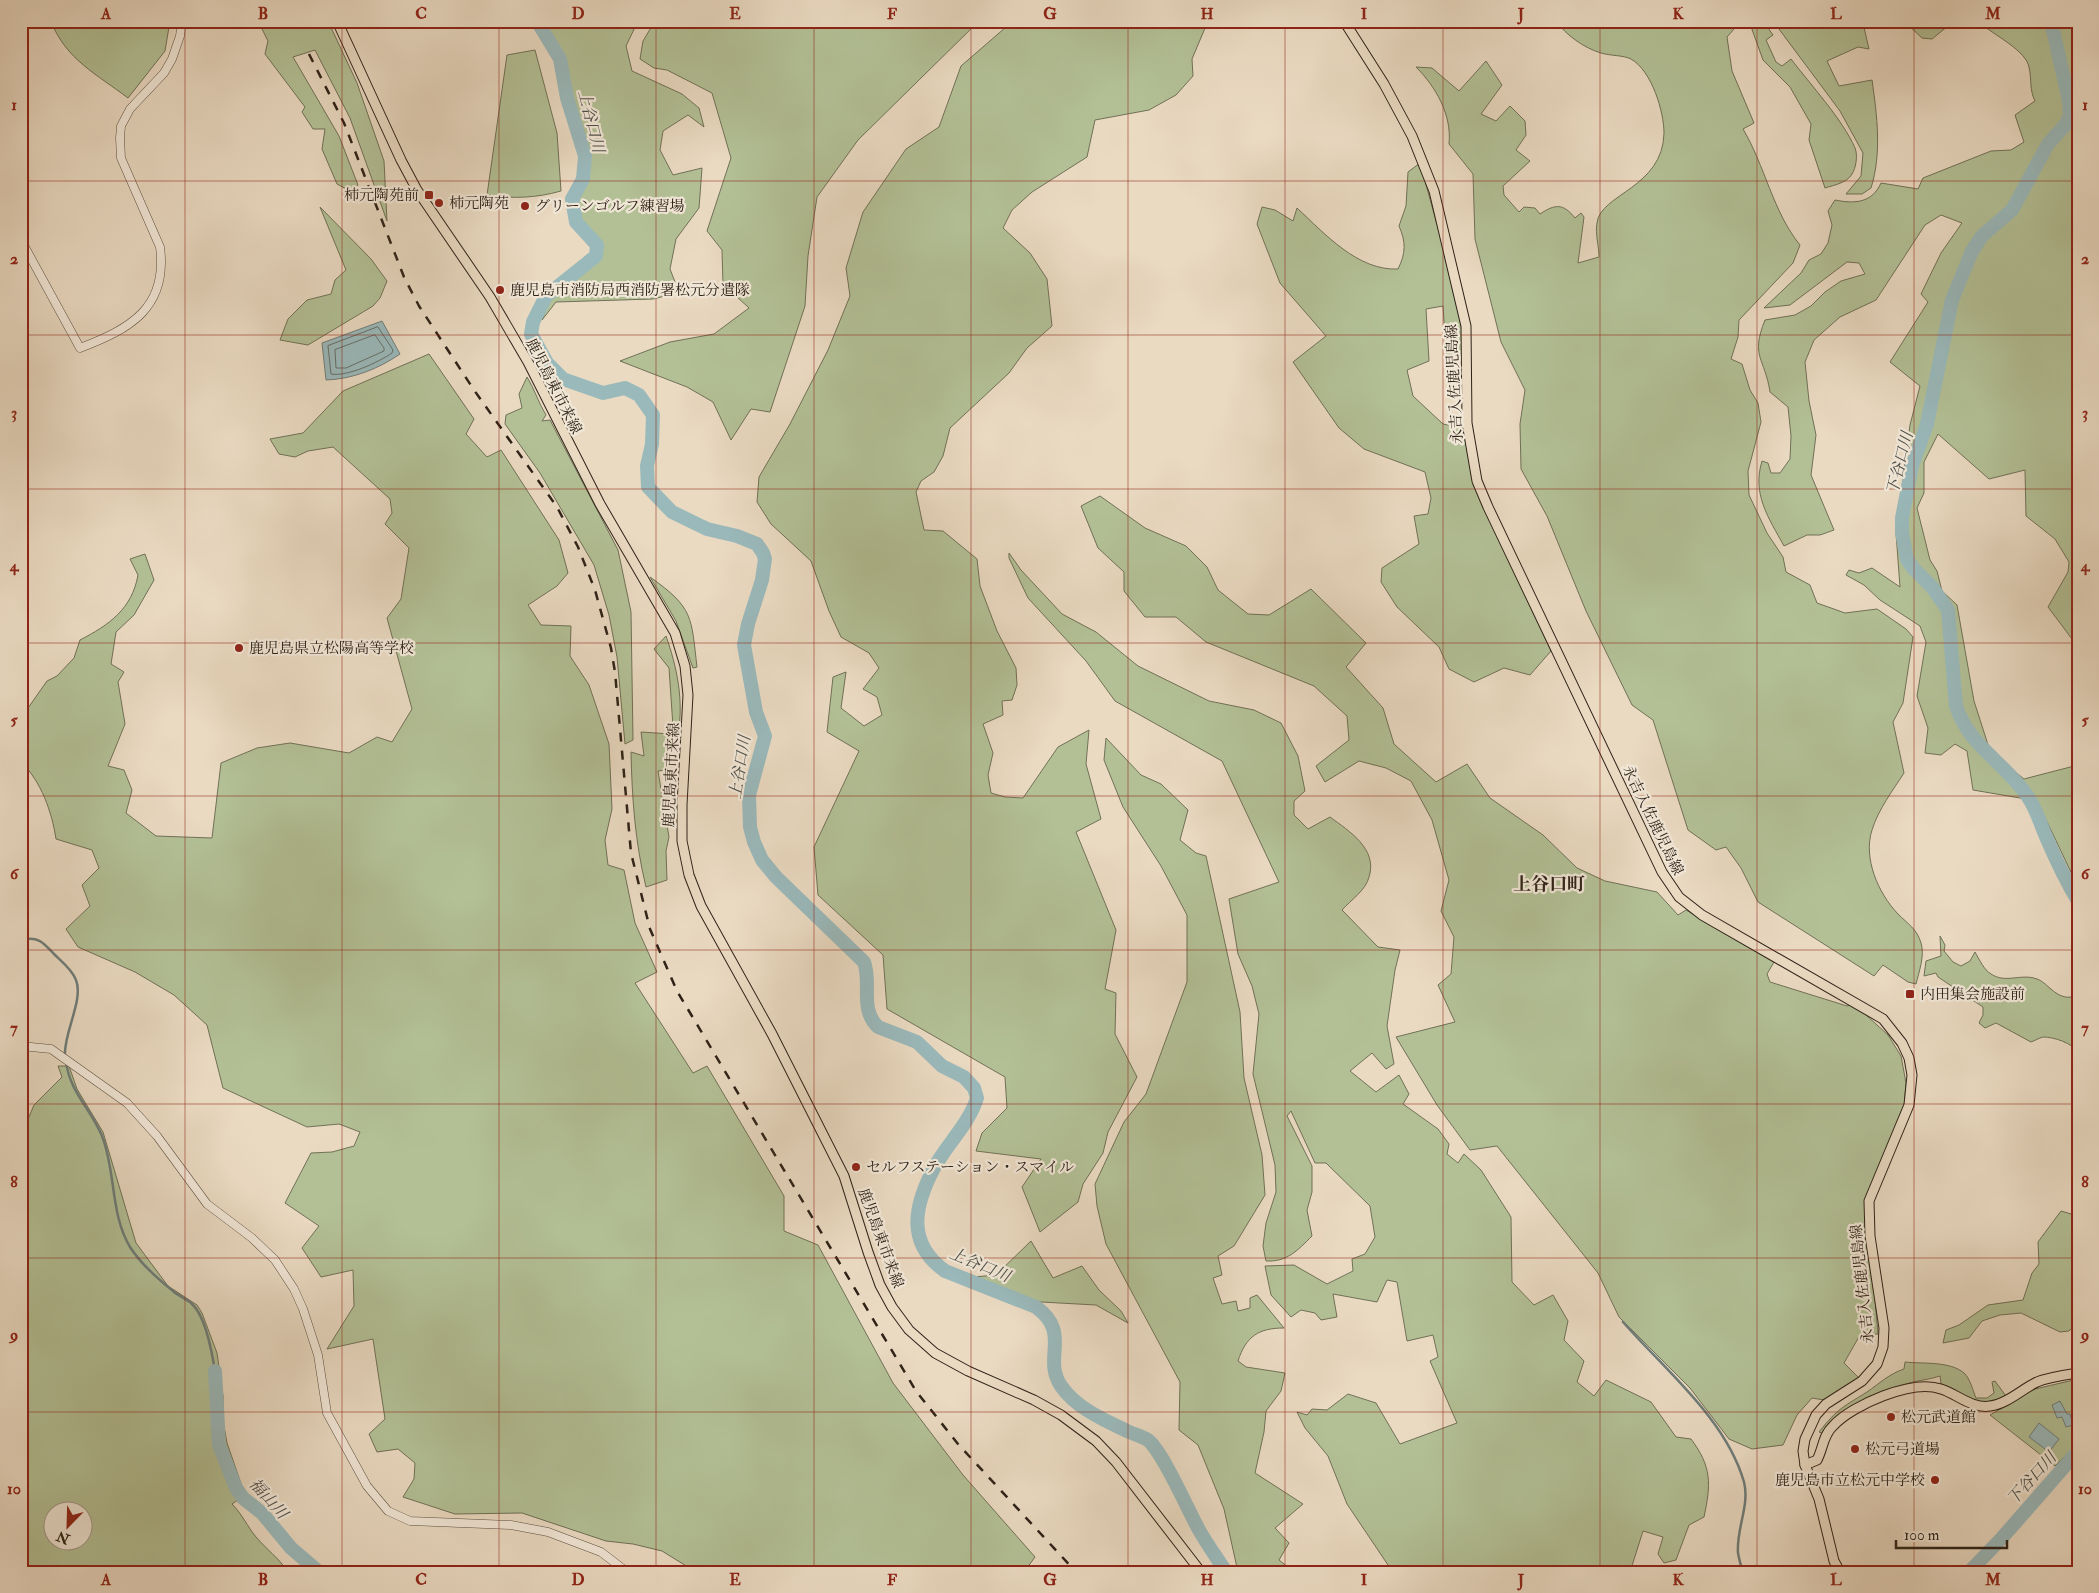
<svg xmlns="http://www.w3.org/2000/svg" width="2099" height="1593" font-family="'IM FELL Double Pica','Noto Serif JP',serif">
<rect width="100%" height="100%" fill="#eadac2"/>
<filter id="stains"><feTurbulence type="fractalNoise" baseFrequency=".004" numOctaves="4"/><feColorMatrix values="0 0 0 0 .2 0 0 0 0 .09 0 0 0 0 .02 0 0 0 .5 -.17"/></filter>
<radialGradient id="worn" r=".72"><stop offset=".6" stop-color="#630" stop-opacity="0"/><stop offset="1" stop-color="#630" stop-opacity=".3"/></radialGradient>
<g fill="#b3c096" stroke="#707157" fill-rule="evenodd">
<path d="M51 21H170L165 51 128 98C98 75 65 59 51 21Z"/>
<path d="M258 21H328L357 83 384 161 387 221 350 118 315 50 293 57 339 136 358 185 350 191 337 184 322 149 325 129H313L302 112 305 107 265 54 268 41Z"/>
<path d="M542 21H638L626 46 632 71 682 94 699 108 704 127 688 115 663 131 660 150 673 175 702 168 699 208 676 239 670 269 675 282 669 295 653 299 556 302 542 320 549 300 600 258 601 245 580 221 576 202 587 180 589 154 571 95 563 53Z"/>
<path d="M655 21H979L858 140 817 197 808 256 805 306 770 412 751 409 731 440 713 402 687 387 620 361 670 342 714 334 749 308 723 284 722 250 707 231 731 158 712 93 667 70 654 68 640 59 643 41Z"/>
<path d="M1013 21H1208L1192 59 1193 76 1176 95 1149 110 1095 120 1087 157 1032 192 1012 210 1003 228 1030 253 1047 279 1052 326 1027 348 1009 373 950 428 943 456 934 472 921 481 916 492 924 530 943 531 977 559 980 586 997 631 1016 668 1017 685 1012 700 1002 701 1003 715 983 724 993 753 988 775 991 793 1005 797 1023 798 1058 747 1089 730 1086 764 1101 819 1076 832 1116 930 1105 989 1116 993 1115 1034 1137 1077 1108 1132 1103 1153 1083 1184 1078 1202 1040 1232 1022 1187 1041 1159 976 1151 982 1133 1007 1108 1005 1077 887 1009 883 955 818 895 814 847 859 751 827 732 833 677 846 672 841 708 864 726 882 715 877 697 863 689 879 668 869 653 841 637 829 611 811 561 771 524 757 502 759 477 790 424 828 350 850 296 846 268 863 212 906 149 939 127 961 66Z"/>
<path d="M1556 21H1741L1727 37 1732 71 1754 123 1743 129C1765 166 1773 212 1800 245L1793 263 1739 320 1738 337 1731 359 1742 364 1750 390 1758 403 1761 422 1748 471 1749 495 1767 533 1783 557 1786 572 1810 585 1817 603 1845 613 1877 609 1906 629 1913 637 1903 703 1893 722 1904 773C1893 790 1878 810 1872 830 1863 858 1878 893 1898 914 1908 924 1917 929 1921 943 1925 955 1919 972 1916 984L1908 982 1883 965 1874 976 1758 902 1741 868 1726 847 1716 850 1688 830 1653 720 1632 705 1586 611 1547 516 1521 469 1520 424 1525 390 1501 342 1475 239 1473 174 1449 144C1452 115 1436 87 1416 67L1432 68 1459 91 1486 61 1502 85 1481 114 1496 121 1510 106 1525 121 1526 135 1516 150 1530 161 1503 186 1504 195 1519 212 1524 207 1535 208 1540 214C1555 204 1563 203 1575 218L1581 213 1584 217 1578 263 1599 257C1599 246 1595 234 1597 223 1600 194 1663 188 1664 133 1664 112 1652 71 1631 59 1623 55 1611 56 1601 53 1584 48 1566 35 1556 21Z"/>
<path d="M1749 21H1763L1773 35 1766 40 1776 62 1782 66 1791 59C1810 84 1843 120 1855 148 1858 155 1856 168 1852 174 1847 183 1834 185 1825 188L1809 140 1811 124 1790 87 1763 60Z"/>
<path d="M1773 21H1862L1863 23 1869 49 1858 47 1827 61 1839 86 1872 80C1877 115 1882 153 1871 188L1862 194H1846L1861 176 1863 153 1840 111Z"/>
<path d="M1904 21H1954L1932 39 1922 38Z"/>
<path d="M1980 21H2078V647L2048 607 2068 572 2069 562 2055 539 2026 516 2025 470 1989 479 1938 434 1924 462V493L1917 508 1930 560 1937 571 1942 591 1957 605 1974 701 1990 751 2024 779 2078 765V887L2040 807 2020 798 1973 790 1967 751 1955 744 1941 755 1925 753 1928 728 1917 696 1926 642 1920 626 1880 600 1864 585 1846 575 1849 570 1859 573 1872 568 1900 587 1896 533 1910 425 1920 386 1890 362 1928 302 1921 294 1941 253 1962 223 1941 215 1925 225 1876 300 1840 317 1814 340 1805 362 1809 401 1816 435 1811 475 1834 530 1820 535H1807L1784 546C1768 517 1752 494 1762 461L1768 463 1771 473H1780L1790 459 1791 436 1788 407 1770 392C1765 358 1750 357 1765 320L1795 315 1811 306 1825 292 1841 281 1865 274 1859 263 1847 262 1790 305 1764 308 1801 273 1809 260 1821 254 1828 243 1832 225 1828 211 1835 200C1855 204 1872 203 1881 183L1918 189 1923 178 1991 151 2011 150 2024 142 2015 115 2035 101C2029 89 2032 80 2029 67 2026 51 1996 36 1984 26Z"/>
<path d="M535 50 557 133 561 191C536 198 513 199 487 195L507 55Z"/>
<path d="M1420 163 1459 304 1465 358 1447 363 1443 306 1426 309 1429 361 1407 370 1413 396 1443 424 1464 428 1477 492 1551 651 1530 675 1504 668 1474 682 1449 669 1439 647 1397 607 1381 582 1382 568 1419 544 1414 516 1428 514 1431 498 1425 472 1364 449 1339 428 1293 362 1326 336 1280 283 1257 224 1262 207 1275 210 1293 221 1297 208C1325 234 1358 271 1398 269 1406 253 1406 242 1399 226L1406 206 1408 172Z"/>
<path d="M320 207 371 259 387 281 380 298 373 306 308 345 280 340 288 319 307 300 331 294 335 280 346 270Z"/>
<path d="M429 354 474 419 466 434 487 457 501 450 559 540 568 573 557 586 528 605 541 625 571 626 570 656 589 685 609 744 612 809 605 840 608 865 624 870 635 923 657 972 635 983 693 1073 707 1066 784 1196V1231L818 1245 893 1383 963 1475 1035 1557 1024 1572H696L662 1551 633 1544 606 1541 522 1513 455 1514 403 1497 414 1479 415 1463 398 1449 377 1452 369 1434 385 1419 373 1339 327 1349 354 1306 353 1270 321 1277 302 1248 319 1226 285 1203 311 1153 332 1152 354 1146 360 1132 339 1124 307 1127 223 1088 207 1025 174 995 135 972 78 947 66 929 90 906 82 885 99 868 92 850 56 839C52 812 41 781 21 762V718L47 681 57 676 74 658 80 640C109 625 132 609 138 575L130 559 145 554 154 580 134 615 116 632 111 664 124 672 118 682 125 724 108 766 124 770 132 790 126 813 156 836 212 838 221 763 257 748 290 743 349 753 377 737 392 742 412 709 387 618 401 599 409 548 385 524 392 513 390 499 333 447 308 451 295 457 279 454 270 439 303 433 343 391Z"/>
<path d="M527 377C535 390 538 402 546 415L542 421 550 420 618 550 631 612 633 740 625 744 617 657 609 615 594 565 540 473 505 424 506 415 522 408 519 394Z"/>
<path d="M1100 496 1145 528 1186 546 1207 567 1218 590 1248 614 1269 615 1311 589 1366 643 1346 667 1383 708 1394 744 1436 782 1467 764 1490 798 1543 835 1577 868 1605 881 1657 892 1678 915 1686 910 1774 962 1767 974 1770 982 1847 1006 1854 1004 1888 1035 1901 1056 1906 1083 1904 1105 1866 1198 1865 1225 1873 1276 1878 1334 1860 1335 1844 1363 1860 1379 1830 1401 1812 1398 1797 1415 1783 1445 1752 1449 1729 1439 1690 1388 1619 1317 1598 1273 1497 1146 1470 1150 1437 1105 1396 1037 1455 1022 1438 985 1451 974 1454 937 1441 911 1449 880 1432 820 1411 781 1386 768 1359 761 1325 782 1316 766 1349 740 1347 716 1314 686 1206 642 1176 617H1145L1124 591V572L1098 548 1081 506Z"/>
<path d="M1009 553 1021 570 1062 614 1096 632 1138 666 1209 701 1254 710 1281 723 1298 756 1305 791 1294 801V815L1308 829 1330 817C1349 831 1378 849 1369 877 1366 890 1351 900 1342 910L1378 947 1400 950 1395 970 1387 1026 1394 1064 1386 1069 1372 1053 1350 1071 1376 1092 1399 1075 1409 1094 1403 1104 1438 1129 1449 1144 1447 1154 1458 1163 1464 1154 1481 1170 1511 1217 1512 1282 1534 1305 1553 1295 1568 1321 1564 1340 1584 1361 1577 1382 1594 1396 1606 1380 1651 1402 1676 1437 1691 1439C1712 1467 1711 1484 1704 1517L1689 1525 1676 1560 1664 1563 1658 1554 1663 1537 1643 1531 1630 1572H1381L1390 1568 1347 1504 1328 1456 1305 1428 1297 1412 1307 1415 1312 1409 1327 1410 1348 1394 1376 1403 1400 1444 1457 1423 1430 1361 1438 1357 1433 1335 1407 1341 1397 1282 1387 1280 1377 1302 1333 1294 1337 1317 1321 1320 1315 1313 1301 1310 1291 1317 1271 1295 1265 1266 1294 1265 1327 1284 1353 1271 1352 1259 1365 1254 1375 1237 1370 1206 1326 1163H1315L1291 1111 1287 1116 1312 1166V1192L1307 1210 1312 1236C1297 1251 1287 1262 1266 1261L1263 1246 1266 1223 1276 1192 1275 1165 1253 1074 1259 1014 1252 986 1238 954 1229 899 1279 882 1222 761 1115 701 1086 661 1028 598 1009 558Z"/>
<path d="M650 577C694 608 691 617 697 667L693 668 676 621Z"/>
<path d="M666 636C677 667 684 701 678 734 676 746 669 759 665 770L658 771 669 837 666 851 667 880 646 887C635 842 632 798 631 752L644 756 641 732 671 734 673 727 669 668 654 649Z"/>
<path d="M1106 738 1141 775 1161 784 1188 810 1180 840 1196 853 1206 856 1240 1012 1244 1078 1262 1155 1265 1195 1234 1246 1218 1256 1222 1275 1213 1278 1222 1304 1236 1301 1238 1311 1250 1308V1298L1257 1295 1284 1328C1259 1328 1246 1336 1238 1361L1246 1367 1285 1373 1281 1391 1266 1411 1264 1432 1255 1473 1303 1504 1275 1528 1289 1543 1279 1560 1294 1572H1238L1224 1509 1198 1445 1179 1430 1180 1382 1106 1244 1097 1206 1095 1184 1124 1122 1146 1094 1187 982V915L1161 866 1123 807 1104 760Z"/>
<path d="M1940 936 1945 945 1944 951 1953 962 1961 966 1970 961 1975 952C1979 959 1984 970 1991 974 2006 984 2021 973 2037 979 2049 983 2058 1004 2078 995V1052C2072 1043 2054 1037 2043 1037 2039 1038 2034 1041 2031 1042L1996 1023 1985 1028 1979 1023 1983 1015V1007L1938 977 1936 973 1924 976 1926 961 1941 956Z"/>
<path d="M58 1066H69L77 1089 103 1132 136 1243 168 1286 197 1305 202 1313 217 1353 223 1396V1421L227 1443 245 1495 232 1504C242 1514 247 1526 256 1537 267 1550 278 1557 288 1572H21V1136L34 1105 62 1077ZM52 1510H82V1540H52Z"/>
<path d="M2061 1211 2078 1216V1322L2069 1331 2060 1332 2021 1313 2000 1315 1982 1321 1969 1338 1943 1343 1946 1330 1959 1325 1988 1305 2023 1300 2032 1273 2039 1264 2038 1242Z"/>
<path d="M1031 1241 1053 1278 1082 1266 1099 1290 1121 1311 1128 1323 1096 1305 1041 1302 1012 1295 974 1277 996 1275Z"/>
<path d="M1905 1362C1923 1364 1950 1361 1964 1373 1970 1378 1973 1391 1976 1398H1987L1994 1393 1992 1382 1995 1381 2006 1396C1982 1412 1964 1394 1941 1384L1940 1376C1929 1380 1917 1380 1906 1384 1882 1390 1838 1416 1822 1433L1819 1432C1838 1408 1843 1407 1867 1392 1880 1383 1889 1374 1904 1369Z"/>
<path d="M2078 1379V1443L2055 1466 1990 1415 2035 1389Z"/>
</g>
<g fill="#9ab9bb" stroke="#6f7d7a">
<path d="M382 321 400 354C378 369 353 379 326 380L322 343Z"/>
<path d="M2060 1401 2067 1414H2070L2073 1425 2066 1427 2062 1417 2057 1418 2052 1405Z"/>
<path d="M2039 1423 2059 1439 2049 1452 2029 1437Z"/>
</g>
<g fill="none" stroke-linecap="round" stroke-linejoin="round">
<g stroke="#646e6a" stroke-width="1">
<path d="M378 327 393 350 392 353C379 362 347 377 331 374L328 346Z"/>
<path d="M375 335 384 348V351L346 368H336L335 350Z"/>
</g>
<g stroke="#6f7d7a" stroke-width="2.5">
<path d="M21 940C38 936 43 942 54 954 61 961 72 969 76 980 84 1000 63 1034 65 1056"/>
<path d="M66 1061C69 1091 91 1109 102 1136 116 1171 110 1214 130 1247 140 1263 158 1279 173 1291 178 1296 186 1298 192 1304 206 1317 212 1353 215 1371"/>
<path d="M1623 1322C1665 1370 1726 1419 1744 1482 1750 1505 1736 1529 1738 1553 1739 1559 1741 1566 1743 1572"/>
</g>
<g stroke="#9ab9bb" stroke-width="14">
<path d="M537 21 560 59 567 98 585 156 583 179 572 199 576 222 597 245 596 256 546 296 533 322 531 334 547 363 563 379 603 393 625 388 639 395 653 415 652 444 647 466 648 487 672 512 707 529 737 536 757 544 763 553 765 559 762 580 748 624 744 645 756 712 765 736 749 795 750 827 754 842 762 860 776 877 864 962C872 983 859 1009 878 1027L917 1042 942 1066 964 1077 974 1088 977 1098C969 1124 947 1144 934 1168 914 1206 906 1243 945 1271L1036 1307C1072 1333 1042 1358 1061 1386 1076 1408 1104 1420 1127 1431 1133 1434 1142 1436 1148 1440 1163 1452 1188 1510 1199 1530 1207 1544 1217 1558 1226 1572"/>
<path d="M2051 21 2069 101 2070 116 2066 124 2048 144 2012 210 1982 236 1972 251 1952 300 1927 424 1912 466 1902 518V533L1907 559 1913 568 1932 587 1948 610 1956 706C1970 748 2005 762 2028 797 2037 810 2041 826 2047 839 2056 860 2066 881 2078 901"/>
<path d="M215 1371 219 1445 236 1488 243 1498 262 1513 291 1548 319 1572"/>
<path d="M1969 1572 2001 1539 2078 1451"/>
</g>
<defs>
<g id="minor">
<path d="M21 240 80 348C130 329 168 308 160 247L121 158 120 138 121 126 130 109 164 73 172 59 180 36 182 21"/>
<path d="M21 1046 51 1049 127 1103 157 1136 207 1204 252 1238 275 1260 294 1289 303 1309 318 1355 327 1413 367 1486 388 1511 410 1521 511 1525 548 1532 601 1552 627 1572"/>
</g>
<g id="major">
<path d="M337 21 401 160 417 190 490 297 528 362 600 504 675 633 685 666 688 695 682 805V841L689 875 701 906 772 1034 844 1176 868 1252 880 1285 892 1307 909 1330 935 1353 968 1371 1034 1400 1061 1415 1096 1441 1116 1462 1201 1572"/>
<path d="M1344 21 1384 84 1412 136 1434 191 1466 326 1467 423 1477 481 1488 507 1662 872 1679 897 1702 915 1883 1019 1902 1043 1909 1058 1912 1075 1909 1105 1869 1201 1870 1236 1884 1328 1883 1347 1877 1364 1862 1381 1826 1404 1816 1415 1805 1439 1803 1451 1805 1465 1819 1499 1834 1561 1840 1572"/>
<path d="M1805 1465 1817 1460C1823 1449 1823 1435 1833 1426 1852 1405 1912 1379 1941 1389 1957 1394 1972 1409 1990 1406 2007 1404 2022 1389 2037 1382 2049 1377 2065 1375 2078 1373"/>
<path d="M2075 1572 2078 1570"/>
</g>
</defs>
<use href="#minor" stroke="#5d5042" stroke-width="9"/>
<use href="#major" stroke="#2e2218" stroke-width="11"/>
<use href="#minor" stroke="#f1e7d7" stroke-width="8"/>
<use href="#major" stroke="#eadac2" stroke-width="9"/>
<path stroke="#2e2218" stroke-width="2.5" stroke-dasharray="9 9" stroke-linecap="butt" d="M309 54 344 123 404 277 419 306 474 390 557 507 578 547 595 590 611 648 615 672 631 853 650 929 677 991 916 1391 958 1444 1076 1572"/>
</g>
<path fill="none" stroke="#8f2418" stroke-width="1" stroke-opacity="0.55" d="M185 21V1572M342 21V1572M499 21V1572M656 21V1572M814 21V1572M971 21V1572M1128 21V1572M1285 21V1572M1443 21V1572M1600 21V1572M1757 21V1572M1914 21V1572M21 181H2078M21 335H2078M21 489H2078M21 643H2078M21 796H2078M21 950H2078M21 1104H2078M21 1258H2078M21 1412H2078"/>
<g fill="#8f2418" stroke="#f1e7d7" stroke-width="2">
<rect x="424" y="190" width="10" height="10" rx="2.5"/>
<circle cx="439" cy="203" r="5"/>
<circle cx="525" cy="206" r="5"/>
<circle cx="500" cy="290" r="5"/>
<circle cx="239" cy="648" r="5"/>
<rect x="1905" y="989" width="10" height="10" rx="2.5"/>
<circle cx="856" cy="1167" r="5"/>
<circle cx="1891" cy="1417" r="5"/>
<circle cx="1855" cy="1449" r="5"/>
<circle cx="1935" cy="1480" r="5"/>
</g>
<g text-anchor="middle" stroke-width="4.5" stroke-linejoin="round" paint-order="stroke">
<g font-size="15" fill="#2e2218" stroke="#f1e7d7" text-anchor="start">
<text x="419" y="200" text-anchor="end">柿元陶苑前</text>
<text x="449" y="208">柿元陶苑</text>
<text x="535" y="211">グリーンゴルフ練習場</text>
<text x="510" y="295">鹿児島市消防局西消防署松元分遣隊</text>
<text x="249" y="653">鹿児島県立松陽高等学校</text>
<text x="1920" y="999">内田集会施設前</text>
<text x="866" y="1172">セルフステーション・スマイル</text>
<text x="1901" y="1422">松元武道館</text>
<text x="1865" y="1454">松元弓道場</text>
<text x="1925" y="1485" text-anchor="end">鹿児島市立松元中学校</text>
</g>
<g font-size="15" fill="#2e2218" stroke="#f1e7d7">
<text transform="translate(1454 384) rotate(-93)" y="5">永吉入佐鹿児島線</text>
<text transform="translate(554 386) rotate(63)" y="5">鹿児島東市来線</text>
<text transform="translate(671 775) rotate(-87)" y="5">鹿児島東市来線</text>
<text transform="translate(1653 820) rotate(64)" y="5">永吉入佐鹿児島線</text>
<text transform="translate(881 1238) rotate(70)" y="5">鹿児島東市来線</text>
<text transform="translate(1862 1284) rotate(-96)" y="5">永吉入佐鹿児島線</text>
</g>
<g font-size="16" font-style="italic" fill="#4e4f49" stroke="#f1e7d7">
<text transform="translate(592 121) rotate(76)" y="6">上谷口川</text>
<text transform="translate(1899 463) rotate(-76)" y="6">下谷口川</text>
<text transform="translate(739 767) rotate(-81)" y="6">上谷口川</text>
<text transform="translate(980 1264) rotate(23)" y="6">上谷口川</text>
<text transform="translate(2031 1478) rotate(-48)" y="6">下谷口川</text>
<text transform="translate(269 1498) rotate(48)" y="6">福山川</text>
</g>
<g font-size="18" font-weight="bold" fill="#2e2218" stroke="#f1e7d7">
<text x="1549" y="890">上谷口町</text>
</g>
</g>
<rect width="2099" height="1593" fill="none" stroke="#eadac2" stroke-width="55"/>
<g transform="translate(68 1526) rotate(203)"><circle r="24" fill="#f1e7d7" stroke="#a3988b"/>
<path d="M0-4L9 19L0 12L-9 19Z" fill="#8f2418"/>
<text y="-8" font-size="14" font-weight="bold" text-anchor="middle" fill="#2e2218">N</text>
</g>
<path d="M1896 1540v8h111v-8" fill="none" stroke="#2e2218" stroke-width="2.5"/>
<text x="1904" y="1540" font-size="15" fill="#2e2218" stroke="#f1e7d7" stroke-width="4" paint-order="stroke">100 m</text>
<rect x="28" y="28" width="2044" height="1538" fill="none" stroke="#8f2418" stroke-width="2"/>
<g font-size="16" text-anchor="middle" font-weight="bold" fill="#8f2418">
<text x="106" y="19">A</text>
<text x="263" y="19">B</text>
<text x="421" y="19">C</text>
<text x="578" y="19">D</text>
<text x="735" y="19">E</text>
<text x="892" y="19">F</text>
<text x="1050" y="19">G</text>
<text x="1207" y="19">H</text>
<text x="1364" y="19">I</text>
<text x="1521" y="19">J</text>
<text x="1678" y="19">K</text>
<text x="1836" y="19">L</text>
<text x="1993" y="19">M</text>
<text x="14" y="110">1</text>
<text x="2085" y="110">1</text>
<text x="14" y="264">2</text>
<text x="2085" y="264">2</text>
<text x="14" y="418">3</text>
<text x="2085" y="418">3</text>
<text x="14" y="571">4</text>
<text x="2085" y="571">4</text>
<text x="14" y="725">5</text>
<text x="2085" y="725">5</text>
<text x="14" y="879">6</text>
<text x="2085" y="879">6</text>
<text x="14" y="1033">7</text>
<text x="2085" y="1033">7</text>
<text x="14" y="1187">8</text>
<text x="2085" y="1187">8</text>
<text x="14" y="1340">9</text>
<text x="2085" y="1340">9</text>
<text x="14" y="1494">10</text>
<text x="2085" y="1494">10</text>
<text x="106" y="1585">A</text>
<text x="263" y="1585">B</text>
<text x="421" y="1585">C</text>
<text x="578" y="1585">D</text>
<text x="735" y="1585">E</text>
<text x="892" y="1585">F</text>
<text x="1050" y="1585">G</text>
<text x="1207" y="1585">H</text>
<text x="1364" y="1585">I</text>
<text x="1521" y="1585">J</text>
<text x="1678" y="1585">K</text>
<text x="1836" y="1585">L</text>
<text x="1993" y="1585">M</text>
</g>
<rect width="100%" height="100%" filter="url(#stains)"/>
<rect width="100%" height="100%" fill="url(#worn)"/>
</svg>
